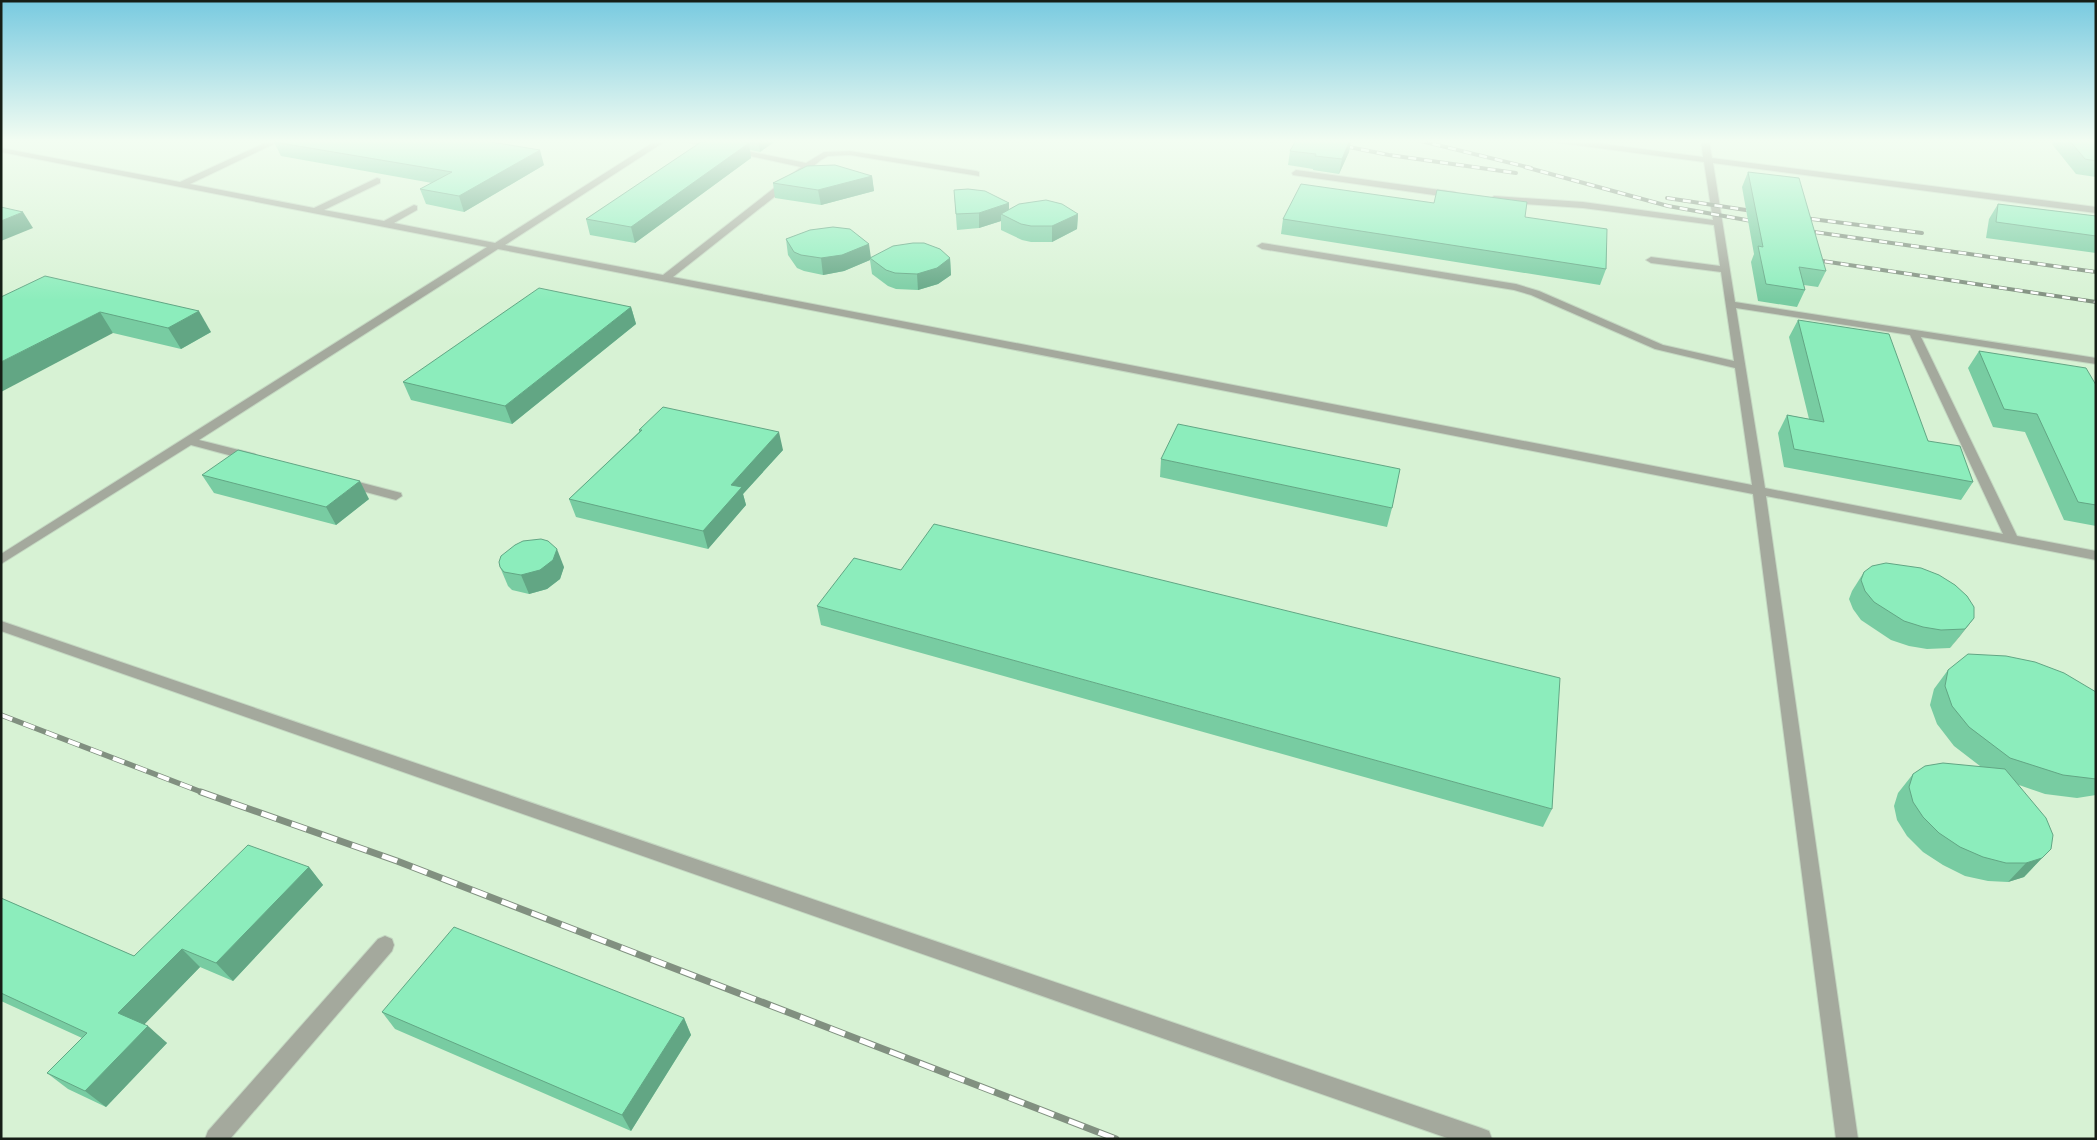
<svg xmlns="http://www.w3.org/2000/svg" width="2097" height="1140" font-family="'Noto Sans',sans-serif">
<rect width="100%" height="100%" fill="#e5fbe3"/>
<rect fill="#d7f2d4" x="1" y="140" width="2095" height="999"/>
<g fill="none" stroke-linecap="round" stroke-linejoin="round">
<defs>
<g id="lane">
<path d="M271 140H282L190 184 314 208 377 178 380 179V183L324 210 384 221 414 205 417 206V210L394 223 495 243 657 140H667L505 245 663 275 801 167 677 140H694L806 163 824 152 850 151 976 171 979 172V176L850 155 828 156 821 160 673 277 1752 485 1735 368 1655 349 1531 295 1514 290 1262 249 1257 246 1262 243 1516 284 1539 291 1663 345 1734 361 1721 272 1651 263 1646 260 1651 257 1720 266 1714 225 1583 208 1494 202 1490 199 1494 196 1583 202 1713 220 1704 162 1553 142 1549 140H1573L1703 157 1701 140H1709L1712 158 2096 207V213L1713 163 1735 302 2096 358V364L1921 337 2017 536 2096 551V560L1766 496 1858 1139H1836L1753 494 498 249 199 440 255 454 257 457 255 460 251 461 191 445 1 564V554L487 247 1 152V148L180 182ZM1736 308 1910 335 2003 534 1765 488Z"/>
<path d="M1296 170 1455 192 1459 195 1455 198 1293 175 1292 173Z"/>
<path d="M347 479 401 493 402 496 396 500 343 486 341 483 343 480Z"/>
<path d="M1 621 1481 1128 1489 1131 1492 1139H1450L1 631Z"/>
<path d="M385 936 392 939 394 945 392 951 230 1139H205L208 1131 378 939Z"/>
</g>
</defs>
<use href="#lane" stroke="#c4d8c2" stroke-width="2"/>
<use href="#lane" fill="#a4a99d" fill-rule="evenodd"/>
<defs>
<g id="rail-far2">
<path d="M1314 140 1389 155 1516 173"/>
<path d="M1417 140 1531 168"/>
<path d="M1525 167 1668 206 1763 223"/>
<path d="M1667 198 1759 212"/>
<path d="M1796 217 1922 233"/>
<path d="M1800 230 2096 272"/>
<path d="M1809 259 2096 302"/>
</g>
<path id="rail-far1" d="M1 715 204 793"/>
<path id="rail" d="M201 792 397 861 1116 1139"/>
</defs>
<use href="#rail-far2" stroke="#819080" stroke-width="4"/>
<use href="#rail-far1" stroke="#819080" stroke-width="5.5"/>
<use href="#rail" stroke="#819080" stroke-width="7"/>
<use href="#rail-far2" stroke="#fff" stroke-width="2.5" stroke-dasharray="8" stroke-linecap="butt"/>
<use href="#rail-far1" stroke="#fff" stroke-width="4" stroke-dasharray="12" stroke-linecap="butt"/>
<use href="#rail" stroke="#fff" stroke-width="5" stroke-dasharray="16" stroke-linecap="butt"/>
</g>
<g fill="#78cca2">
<path d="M708 140H777L760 152 750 150 751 158 635 243 590 235 586 219Z"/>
<path d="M1296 140H1351L1349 152 1339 174 1313 170V169L1288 165 1290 151Z"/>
<path d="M2054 140H2096V177L2076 174 2052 144Z"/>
<path d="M274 142 544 165 464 212 426 204 420 189 432 183 281 156Z"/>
<path d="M1748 172 1826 271 1818 287 1804 285 1805 290 1797 307 1758 301 1751 262 1754 254 1742 187Z"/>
<path d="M872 176 874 191 821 205 775 198 773 183Z"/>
<path d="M954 190 1009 203V210L1078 214 1077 229 1052 242H1031L1022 240 1001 230V221L979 228 957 230Z"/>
<path d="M1998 204 2096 216V253L1986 238 1989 219Z"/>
<path d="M1525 217 1606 269 1600 285 1281 234 1283 219Z"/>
<path d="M786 239 870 257 950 258 951 275 938 284 918 290 896 289 888 286 872 274 870 260 844 271 823 275 804 271 797 268 788 255Z"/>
<path d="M45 276 211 332 181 349 113 333Z"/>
<path d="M631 307 636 324 512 424 411 400 403 382Z"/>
<path d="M1798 320 1973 482 1961 500 1784 467 1778 433 1787 415 1809 419 1789 337Z"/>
<path d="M1979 351 2096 385V526L2064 520 2025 432 1993 427 1968 368Z"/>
<path d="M639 430 783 450 743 494 746 505 708 549 576 517 569 499 639 432Z"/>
<path d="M1161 459 1392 508 1387 527 1160 477Z"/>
<path d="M202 475 369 499 336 525 214 493Z"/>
<path d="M500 567H564L560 579 547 589 529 594 512 590 508 586Z"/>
<path d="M1864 572 1974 618 1950 648 1927 649 1909 646 1891 640 1861 620 1853 609 1849 599 1852 591Z"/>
<path d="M817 606 1552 809 1543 827 821 625Z"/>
<path d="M1948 670 2096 692V795L2077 798 2045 794 2019 785 2042 858 2024 877 2008 882 1988 881 1965 876 1943 865 1923 852 1907 836 1897 820 1894 806 1898 793 1913 774 1980 766 1954 746 1937 724 1930 705 1934 689Z"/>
<path d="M309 867 323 885 233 981 200 967 144 1024 167 1043 106 1107 68 1089 47 1073 82 1038 1 1001V898L134 956Z"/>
<path d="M382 1012 684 1018 691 1035 631 1131 395 1029Z"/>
</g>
<g fill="#62a684">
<path d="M758 140H777L760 152Z"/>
<path d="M1350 140H1351L1349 152 1339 174 1342 159Z"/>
<path d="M749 143 751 158 635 243 631 227Z"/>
<path d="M540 150 544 165 464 212 459 196Z"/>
<path d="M872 176 874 191 821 205 818 190Z"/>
<path d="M1009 203V218L1001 214V221L979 228V213Z"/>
<path d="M23 212 33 228 1 241V221Z"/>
<path d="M1078 214 1077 229 1052 242V226Z"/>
<path d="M869 244 871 258H870V260L844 271 823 275 821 258Z"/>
<path d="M950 258 951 275 938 284 918 290 917 274Z"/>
<path d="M631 307 636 324 512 424 505 406Z"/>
<path d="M199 311 211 332 181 349 168 328Z"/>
<path d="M100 312 113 333 1 392V362Z"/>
<path d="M779 432 783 450 743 494 746 505 708 549 703 531 731 485Z"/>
<path d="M360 481 369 499 336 525 326 507Z"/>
<path d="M557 549 564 567 560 579 547 589 529 594 521 575Z"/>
<path d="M1974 618 1960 636 1950 648 1965 629Z"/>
<path d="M2042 858 2024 877 2008 882 2026 863Z"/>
<path d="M309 867 323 885 233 981 216 963Z"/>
<path d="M182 949 200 967 138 1031 118 1013Z"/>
<path d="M684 1018 691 1035 631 1131 622 1115Z"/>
<path d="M148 1026 167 1043 106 1107 85 1091Z"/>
</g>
<g fill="#8cedbc" stroke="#62a684">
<path d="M277 140H479L540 150 459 196 420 189 452 172 274 142Z"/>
<path d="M708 140H734L749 143 631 227 586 219 701 142H705Z"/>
<path d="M1296 140H1350L1342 159 1315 156 1316 154 1290 151Z"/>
<path d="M2069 140H2096V161L2085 159Z"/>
<path d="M835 165 872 176 818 190 773 183 807 166Z"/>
<path d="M1748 172 1799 178 1826 271 1799 267 1805 290 1766 284 1758 246 1763 247Z"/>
<path d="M1301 184 1434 203 1437 190 1527 202 1525 217 1607 229 1606 269 1283 219Z"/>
<path d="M968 189 985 191 1009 203 979 213 956 214 954 190Z"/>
<path d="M1046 200 1062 204 1078 214 1052 226H1031L1021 224 1001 214 1019 204Z"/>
<path d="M1998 204 2096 216V236L1996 222Z"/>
<path d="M1 207 23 212 1 221Z"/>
<path d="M833 227 850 229 869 244 842 255 821 258 801 255 794 252 786 239 810 230Z"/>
<path d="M913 243H924L940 249 950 258 937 268 917 274 895 273 886 270 870 258 893 246Z"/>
<path d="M45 276 199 311 168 328 100 312 1 362V297Z"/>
<path d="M539 288 631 307 505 406 403 382Z"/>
<path d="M1798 320 1889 334 1928 441 1960 446 1973 482 1794 449 1787 415 1824 422Z"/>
<path d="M1979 351 2086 368 2096 385V505L2078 502 2037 414 2004 409Z"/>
<path d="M663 407 779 432 731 485 742 487 703 531 569 499 642 430H639Z"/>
<path d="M1178 424 1400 469 1392 508 1161 459Z"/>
<path d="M238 450 360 481 326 507 202 475Z"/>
<path d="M934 524 1560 678 1552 809 817 606 854 558 901 570Z"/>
<path d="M541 539 548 541 557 549 553 560 540 570 521 575 504 572 500 567 499 562 501 556 515 545 523 541Z"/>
<path d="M1886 563 1921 568 1939 575 1955 585 1967 596 1974 607V618L1965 629 1941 630 1923 627 1904 621 1874 602 1865 591 1861 580 1864 572 1872 566Z"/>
<path d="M1968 654 2006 656 2035 662 2064 673 2096 692V779L2063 775 2010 758 1969 727 1952 706 1945 686 1948 670Z"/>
<path d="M1943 763 2005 769 2046 818 2053 835 2051 849 2042 858 2026 863H2006L1983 857 1960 847 1939 833 1923 817 1913 802 1909 787 1913 774 1925 766Z"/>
<path d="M248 845 309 867 216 963 182 949 118 1013 148 1026 85 1091 47 1073 87 1033 1 993V898L134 956Z"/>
<path d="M454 927 684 1018 622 1115 382 1012Z"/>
</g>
<linearGradient id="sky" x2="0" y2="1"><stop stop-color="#78cae0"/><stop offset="0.47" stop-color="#f3fdf2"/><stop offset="1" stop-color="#f3fdf2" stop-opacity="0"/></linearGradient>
<rect width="2097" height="300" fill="url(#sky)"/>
<rect width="2097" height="1140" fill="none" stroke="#161e16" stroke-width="5"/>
</svg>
